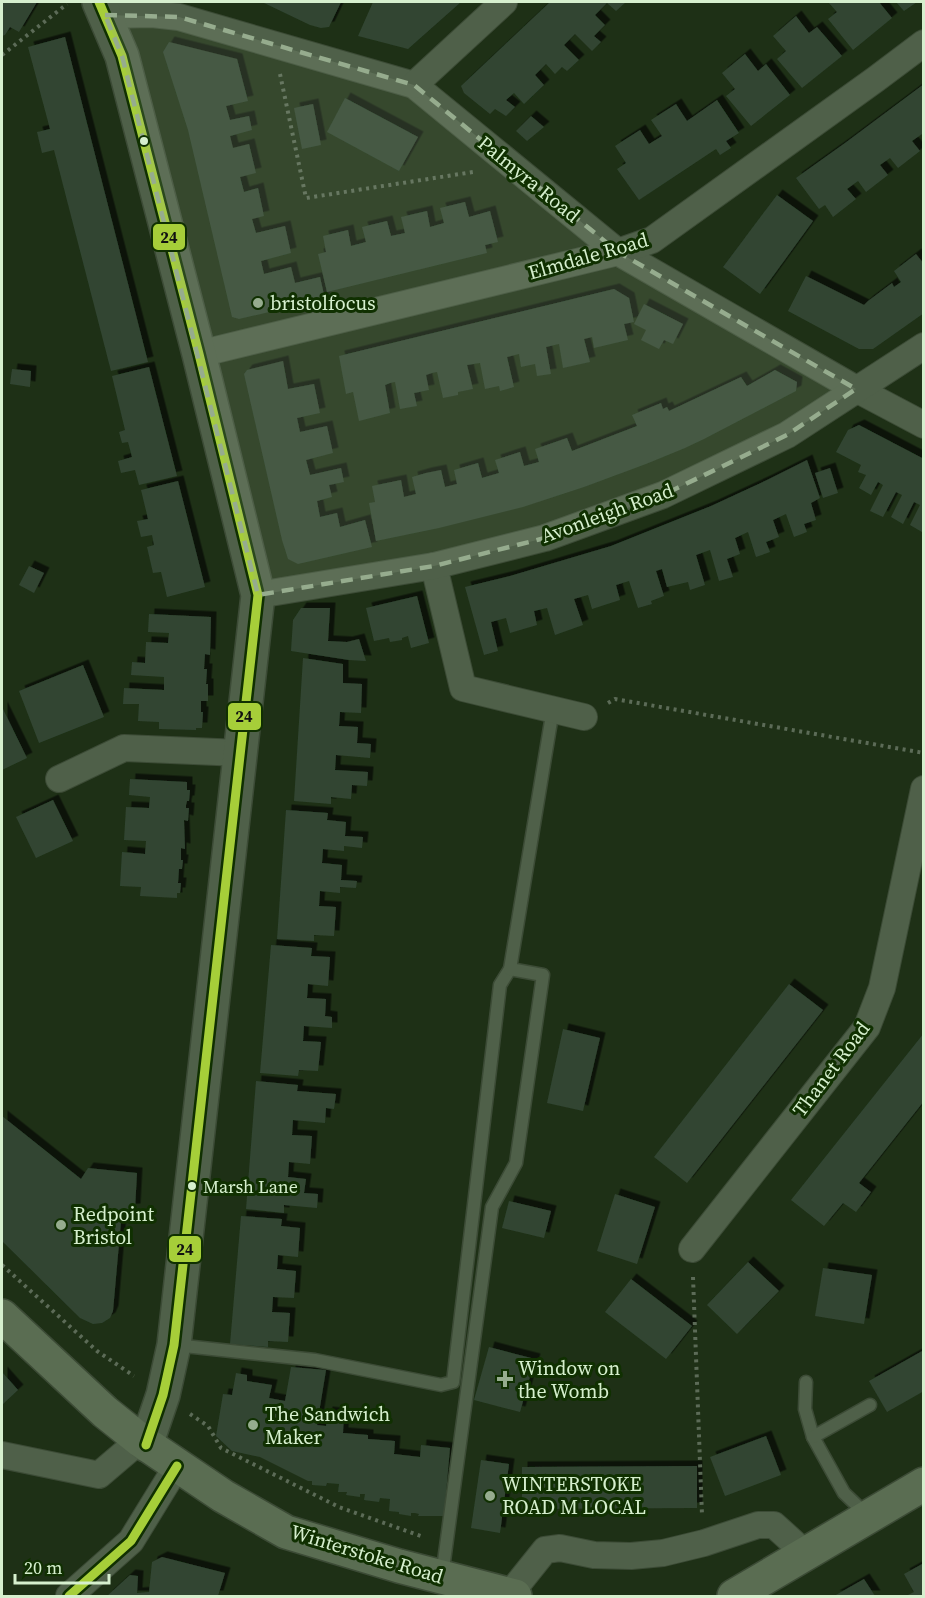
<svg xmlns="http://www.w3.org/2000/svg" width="925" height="1598" font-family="'Source Serif 4',serif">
<defs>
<filter id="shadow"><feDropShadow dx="5.5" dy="-5.5" stdDeviation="0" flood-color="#0009"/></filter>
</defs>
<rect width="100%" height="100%" fill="#1e3016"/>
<g fill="#314532" filter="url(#shadow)">
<path d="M2 2H37L19 32 10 27 5 35 2 36Z"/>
<path d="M262 2H341L329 27 321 28 310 25Z"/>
<path d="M373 2H391L393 3 395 2H461L408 49 358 36Z"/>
<path d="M550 2H626L616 11 607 3 595 15 605 25 594 36 601 42 592 51 575 34 564 45 579 60 567 71 562 67 555 74 546 64 535 75 544 85 524 104 514 93 506 100 515 107 506 116 495 109 490 114 464 93 461 86Z"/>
<path d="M828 2H879L892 18 853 50 828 19 837 12Z"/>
<path d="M896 2H917L904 11Z"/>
<path d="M796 16 809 33 817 27 842 56 802 88 777 59 786 51 773 36Z"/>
<path d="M65 37 148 362 111 371 54 150 42 153 37 132 50 129 28 47Z"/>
<path d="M169 42 237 59 248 101 226 106 230 120 249 116 252 130 230 136 233 148 249 144 256 173 240 177 244 192 258 188 264 216 252 219 256 233 285 226 291 253 261 261 264 274 291 267 295 283 320 277 325 299 239 319 232 317 188 130 163 52Z"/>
<path d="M745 54 758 71 766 64 790 95 751 126 726 96 735 89 722 73Z"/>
<path d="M924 84V136L922 134 912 141 920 151 898 168 890 158 880 165 888 175 866 192 858 181 847 189 856 199 833 217 825 205 819 209 796 178 845 143Z"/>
<path d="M345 98 418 137 399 171 327 132Z"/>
<path d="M717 100 739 133 726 141 731 148 720 155 716 149 639 200 617 169 626 163 615 146 640 130 649 144 662 136 651 120 676 104 687 121Z"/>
<path d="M313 104 321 145 302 149 294 108Z"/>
<path d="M531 116 544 127 527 141 516 131Z"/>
<path d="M777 195 813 221 760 294 723 267Z"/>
<path d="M465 202 469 217 490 211 498 242 485 245 487 253 327 292 318 254 326 252 323 236 348 230 351 246 366 242 362 227 387 221 391 236 405 233 401 217 427 211 430 227 444 223 440 208Z"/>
<path d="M916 254 924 264V313L873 349H859L788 311 806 276 864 305 868 301 892 283 894 287 901 282 894 271Z"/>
<path d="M614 289 629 298 634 322 624 324 628 340 594 348 592 337 584 339 590 362 563 368 559 344 546 347 551 374 537 376 535 364 521 367 519 354 507 357 514 387 500 391 499 386 485 389 480 363 467 365 473 389 458 392V395L443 398 437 372 432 373 426 375 429 390 414 393 417 406 400 409 395 382 390 383 385 385 390 413 359 421 353 392 346 394 339 356Z"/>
<path d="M644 304 683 324 673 344 664 340 659 349 641 340 646 330 634 324Z"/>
<path d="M283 361 288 389 314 384 320 413 297 418 300 432 327 426 333 453 306 460 310 475 341 468 344 482 329 485 332 497 317 501 320 517 337 513 340 527 365 520 372 547 298 564 288 559 282 540 244 374 247 370Z"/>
<path d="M149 367 177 476 139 485 135 470 121 473 118 461 132 457 128 442 122 443 119 432 125 430 112 376Z"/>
<path d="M12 369 31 371 30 387 10 384Z"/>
<path d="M775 370 797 382 796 391 704 439 685 448 646 464 584 487 523 507 439 528 376 541 369 503 375 502 372 486 401 480 404 497 416 494 412 477 426 473 441 470 445 487 457 484 454 470 478 463 482 478 499 473 495 460 520 452 524 466 539 462 535 449 567 438 572 451 637 426 632 415 661 403 663 409 667 407 669 411 741 377 747 386Z"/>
<path d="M859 425 924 459 922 532 910 525 920 505 914 502 903 524 891 517 902 495 896 492 883 517 870 511 883 485 878 482 871 495 859 488 866 475 858 472 861 465 836 452 848 430Z"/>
<path d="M807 460 820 498 811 503 816 520 804 524 807 532 794 537 786 514 773 520 779 537 766 542 770 552 756 557 748 532 735 538 740 554 727 559 733 577 719 581 710 550 696 555 705 585 690 590 688 582 667 587 662 569 656 571 664 596 651 601 652 604 638 608 629 581 616 585 620 600 592 609 588 595 574 599 583 625 555 635 547 608 534 611 537 625 510 633 506 618 491 622 498 651 484 655 465 587 510 576 611 546 711 506 767 480Z"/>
<path d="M830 468 838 493 823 498 815 473Z"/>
<path d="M178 481 205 587 167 597 161 572 153 573 147 547 154 545 152 535 141 537 137 521 148 519 141 490Z"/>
<path d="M29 566 44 573 34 593 19 585Z"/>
<path d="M417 596 429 643 411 648 408 636 402 638V640L390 642 389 638 374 641 366 608Z"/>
<path d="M301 608H330L328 641 347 642 359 639 366 661 349 660 291 651 293 620Z"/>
<path d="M149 614 211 617 210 655 205 654 204 669H207L206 684H208V701H201V712H203L202 728H196V730L159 729V722L138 721 139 704H123L124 688 164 690V677L131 675 132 662 145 663 146 642 168 643 169 633 148 632Z"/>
<path d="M303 658 343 664V683L362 684 361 713 340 712 339 726 358 727 357 743 371 744 370 758 336 755 335 770 368 772 367 786 352 785 351 799 331 797V804L294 801Z"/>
<path d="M83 665 104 717 39 743 19 691Z"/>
<path d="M2 707 27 758 2 770Z"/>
<path d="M130 779 187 782V790H190L189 801H187L186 805V808H189L188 821 184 820 185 849 181 848V860H183L182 869H179L178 883H181L180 893H177V898L140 896 141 887 120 886 122 852 145 854 146 841 124 840 126 807 149 808 150 797 129 795Z"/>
<path d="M53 800 73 841 36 858 16 817Z"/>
<path d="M286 810 328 813 327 820 346 822 345 836 363 837 362 848 344 846V851L323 849 322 863 342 865 341 880 357 881 356 888 340 887V893L320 891 319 906 336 907 334 936 314 935V941L277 939Z"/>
<path d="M271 945 312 948 311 956 330 957 328 986 308 984 307 998 326 999 325 1016 332 1017V1028L304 1026 303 1041 321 1042 318 1071 299 1070 298 1076 260 1073Z"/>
<path d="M789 984 823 1010 687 1183 654 1157Z"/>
<path d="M563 1029 600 1038 583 1111 547 1103Z"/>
<path d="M924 1033V1101L859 1183 871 1192 856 1212 843 1203 824 1226 791 1200Z"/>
<path d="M256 1081 298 1085 297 1091 336 1094 334 1109 326 1108 325 1123 293 1120 292 1135 312 1136 310 1164 289 1162 288 1177 306 1179 304 1193 318 1194 317 1208 284 1205V1213L246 1209Z"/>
<path d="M2 1116 81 1179 88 1168 137 1173 135 1209 122 1210 113 1311 110 1318 102 1323 93 1324 80 1318 2 1241Z"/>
<path d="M615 1194 655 1207 637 1264 597 1251Z"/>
<path d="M509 1201 551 1211 544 1238 502 1228Z"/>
<path d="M241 1216 282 1219 281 1226 300 1228 298 1257 278 1255 277 1269 296 1271 294 1298 273 1297 272 1312 290 1313 288 1342 268 1341V1347L230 1344Z"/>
<path d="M748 1262 779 1291 737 1334 707 1305Z"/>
<path d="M823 1268 872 1275 864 1324 815 1316Z"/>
<path d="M631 1279 692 1326 666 1359 605 1312Z"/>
<path d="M489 1347 535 1359 520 1412 474 1400Z"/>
<path d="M924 1350V1391L887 1412 869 1381Z"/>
<path d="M291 1367 326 1370 317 1425 326 1426 327 1412 344 1414 343 1433 368 1435V1439L395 1441 394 1454 420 1457 421 1445 450 1448 444 1516H418L419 1514 415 1513H411V1516L399 1514V1512L389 1511 390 1499 380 1498 379 1502 364 1500 365 1494H360V1497L346 1495 347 1492H338L339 1484 327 1483 326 1486 312 1485V1481H308L260 1457 232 1451 216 1436 223 1394 232 1395 236 1373 247 1375V1381L272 1385 269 1398 285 1401Z"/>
<path d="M2 1372 18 1390 2 1405Z"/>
<path d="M766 1436 781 1475 725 1496 710 1457Z"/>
<path d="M481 1460 509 1464 500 1533 471 1528Z"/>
<path d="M697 1466V1508L522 1509V1467Z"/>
<path d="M162 1557 225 1573 218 1596H107L130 1575 138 1576 137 1593 149 1592 152 1562Z"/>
<path d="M924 1563V1596H906L914 1592 904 1574Z"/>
<path d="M864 1579 875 1596H834Z"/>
</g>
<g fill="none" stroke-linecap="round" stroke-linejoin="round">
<defs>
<g id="lane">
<path d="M175 1345 315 1360 441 1385 453 1382 500 985 510 969"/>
<path d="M806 1382 805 1409 813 1437 844 1493 868 1516"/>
<path d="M813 1437 870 1405"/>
<path d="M442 1576 492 1207 516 1163 543 975 510 969 553 709"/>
</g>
<g id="street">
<path d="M105 15 152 14 179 17 414 85 618 252 856 389 924 425"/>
<path d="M414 85 504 2"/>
<path d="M199 354 618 252 652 240 876 79 924 43"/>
<path d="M434 566 463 688 584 717"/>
<path d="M258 595 434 566 545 538 663 495 787 435 924 346"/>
<path d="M59 779 124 748 240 753"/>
<path d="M692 1249 867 1027 882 988 924 789"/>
<path d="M2 1455 99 1475 140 1440"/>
<path d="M509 1595 545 1550 560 1548 594 1555 631 1556 663 1553 704 1543 758 1525H774L807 1555"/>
<path d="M69 1596 131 1541 177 1466"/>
</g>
<path id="secondary" d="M99 2 122 56 199 354 258 595 174 1345 163 1395 146 1445"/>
<g id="highway">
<path d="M2 1316 105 1412 140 1440 223 1496 286 1532 399 1566 515 1596"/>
<path d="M734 1596 924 1484"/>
</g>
</defs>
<use href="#lane" stroke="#3c4b36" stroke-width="15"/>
<use href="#street" stroke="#3c4b36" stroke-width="28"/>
<use href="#secondary" stroke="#3c4b36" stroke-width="36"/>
<use href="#highway" stroke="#3c4b36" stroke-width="36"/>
<g stroke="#5c6b57" stroke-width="4" stroke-dasharray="3 4.5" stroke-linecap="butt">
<path d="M2 55 67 4"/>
<path d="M280 74 306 198 473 172"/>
<path d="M608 703 615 699 924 753"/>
<path d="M2 1265 97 1351 134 1376"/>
<path d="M693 1277 702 1515"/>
<path d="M190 1414 208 1426 221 1448 339 1507 421 1536"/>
</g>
<use href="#lane" stroke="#4f6049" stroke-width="12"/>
<use href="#street" stroke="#4f6049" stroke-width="26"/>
<use href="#secondary" stroke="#4f6049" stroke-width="33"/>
<use href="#highway" stroke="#5a6d52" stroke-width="33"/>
<defs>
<g id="bus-1">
<path d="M99 2 122 56 199 354 258 595 174 1345 163 1395 146 1445"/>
<path d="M69 1596 131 1541 177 1466"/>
</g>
</defs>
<use href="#bus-1" stroke="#103001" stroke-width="14"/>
<use href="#bus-1" stroke="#a6ce39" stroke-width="9"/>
</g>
<path fill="#96ac8e" fill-opacity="0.2" stroke="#96ac8e" stroke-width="4.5" stroke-dasharray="12 8" stroke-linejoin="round" d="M105 15 179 17 414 85 618 252 856 389 787 435 663 495 545 538 434 566 258 595 122 56Z"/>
<g fill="#d6efce" stroke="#103001" stroke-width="2">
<circle cx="144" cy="141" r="5"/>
<circle cx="192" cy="1186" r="5"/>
</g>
<g fill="#96ac8e" stroke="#103001" stroke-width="2">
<circle cx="258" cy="303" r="6"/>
<circle cx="61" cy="1225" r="6"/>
<path d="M502 1370h6v6h6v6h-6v6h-6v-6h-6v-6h6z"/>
<circle cx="253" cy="1425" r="6"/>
<circle cx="490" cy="1496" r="6"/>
</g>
<g text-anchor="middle" stroke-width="6" stroke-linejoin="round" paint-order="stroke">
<g font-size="18" fill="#d6efce" stroke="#103001" text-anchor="start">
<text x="203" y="1193">Marsh Lane</text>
</g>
<g font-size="20" fill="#d6efce" stroke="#103001">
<text transform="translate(529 179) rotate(39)" y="7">Palmyra Road</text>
<text transform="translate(588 256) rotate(-16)" y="7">Elmdale Road</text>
<text transform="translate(607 513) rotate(-20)" y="7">Avonleigh Road</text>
<text transform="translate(831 1069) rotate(-53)" y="7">Thanet Road</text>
<text transform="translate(367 1554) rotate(17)" y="7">Winterstoke Road</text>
</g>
<g font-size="20" fill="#d6efce" stroke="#103001" text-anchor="start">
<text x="270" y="310">bristolfocus</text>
<text x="73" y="1221">Redpoint<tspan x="73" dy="23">Bristol</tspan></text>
<text x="518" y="1375">Window on<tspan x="518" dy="23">the Womb</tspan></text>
<text x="265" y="1421">The Sandwich<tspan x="265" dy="23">Maker</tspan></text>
<text x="502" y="1491">WINTERSTOKE<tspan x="502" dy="23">ROAD M LOCAL</tspan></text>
</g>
</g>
<g stroke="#103001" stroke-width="2">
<rect x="152" y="223" width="34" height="28" rx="6" fill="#a6ce39"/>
<rect x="227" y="702" width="35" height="29" rx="6" fill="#a6ce39"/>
<rect x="168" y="1235" width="34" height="28" rx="6" fill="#a6ce39"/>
</g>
<g font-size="16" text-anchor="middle" font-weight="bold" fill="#111">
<text x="169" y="243">24</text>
<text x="244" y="722">24</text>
<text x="185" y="1255">24</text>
</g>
<rect width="925" height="1598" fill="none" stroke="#d6efce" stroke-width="6"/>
<path d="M15 1574v9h94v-9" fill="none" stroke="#d6efce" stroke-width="3"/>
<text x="24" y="1574" font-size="18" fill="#d6efce" stroke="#103001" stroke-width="4.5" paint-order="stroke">20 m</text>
</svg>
